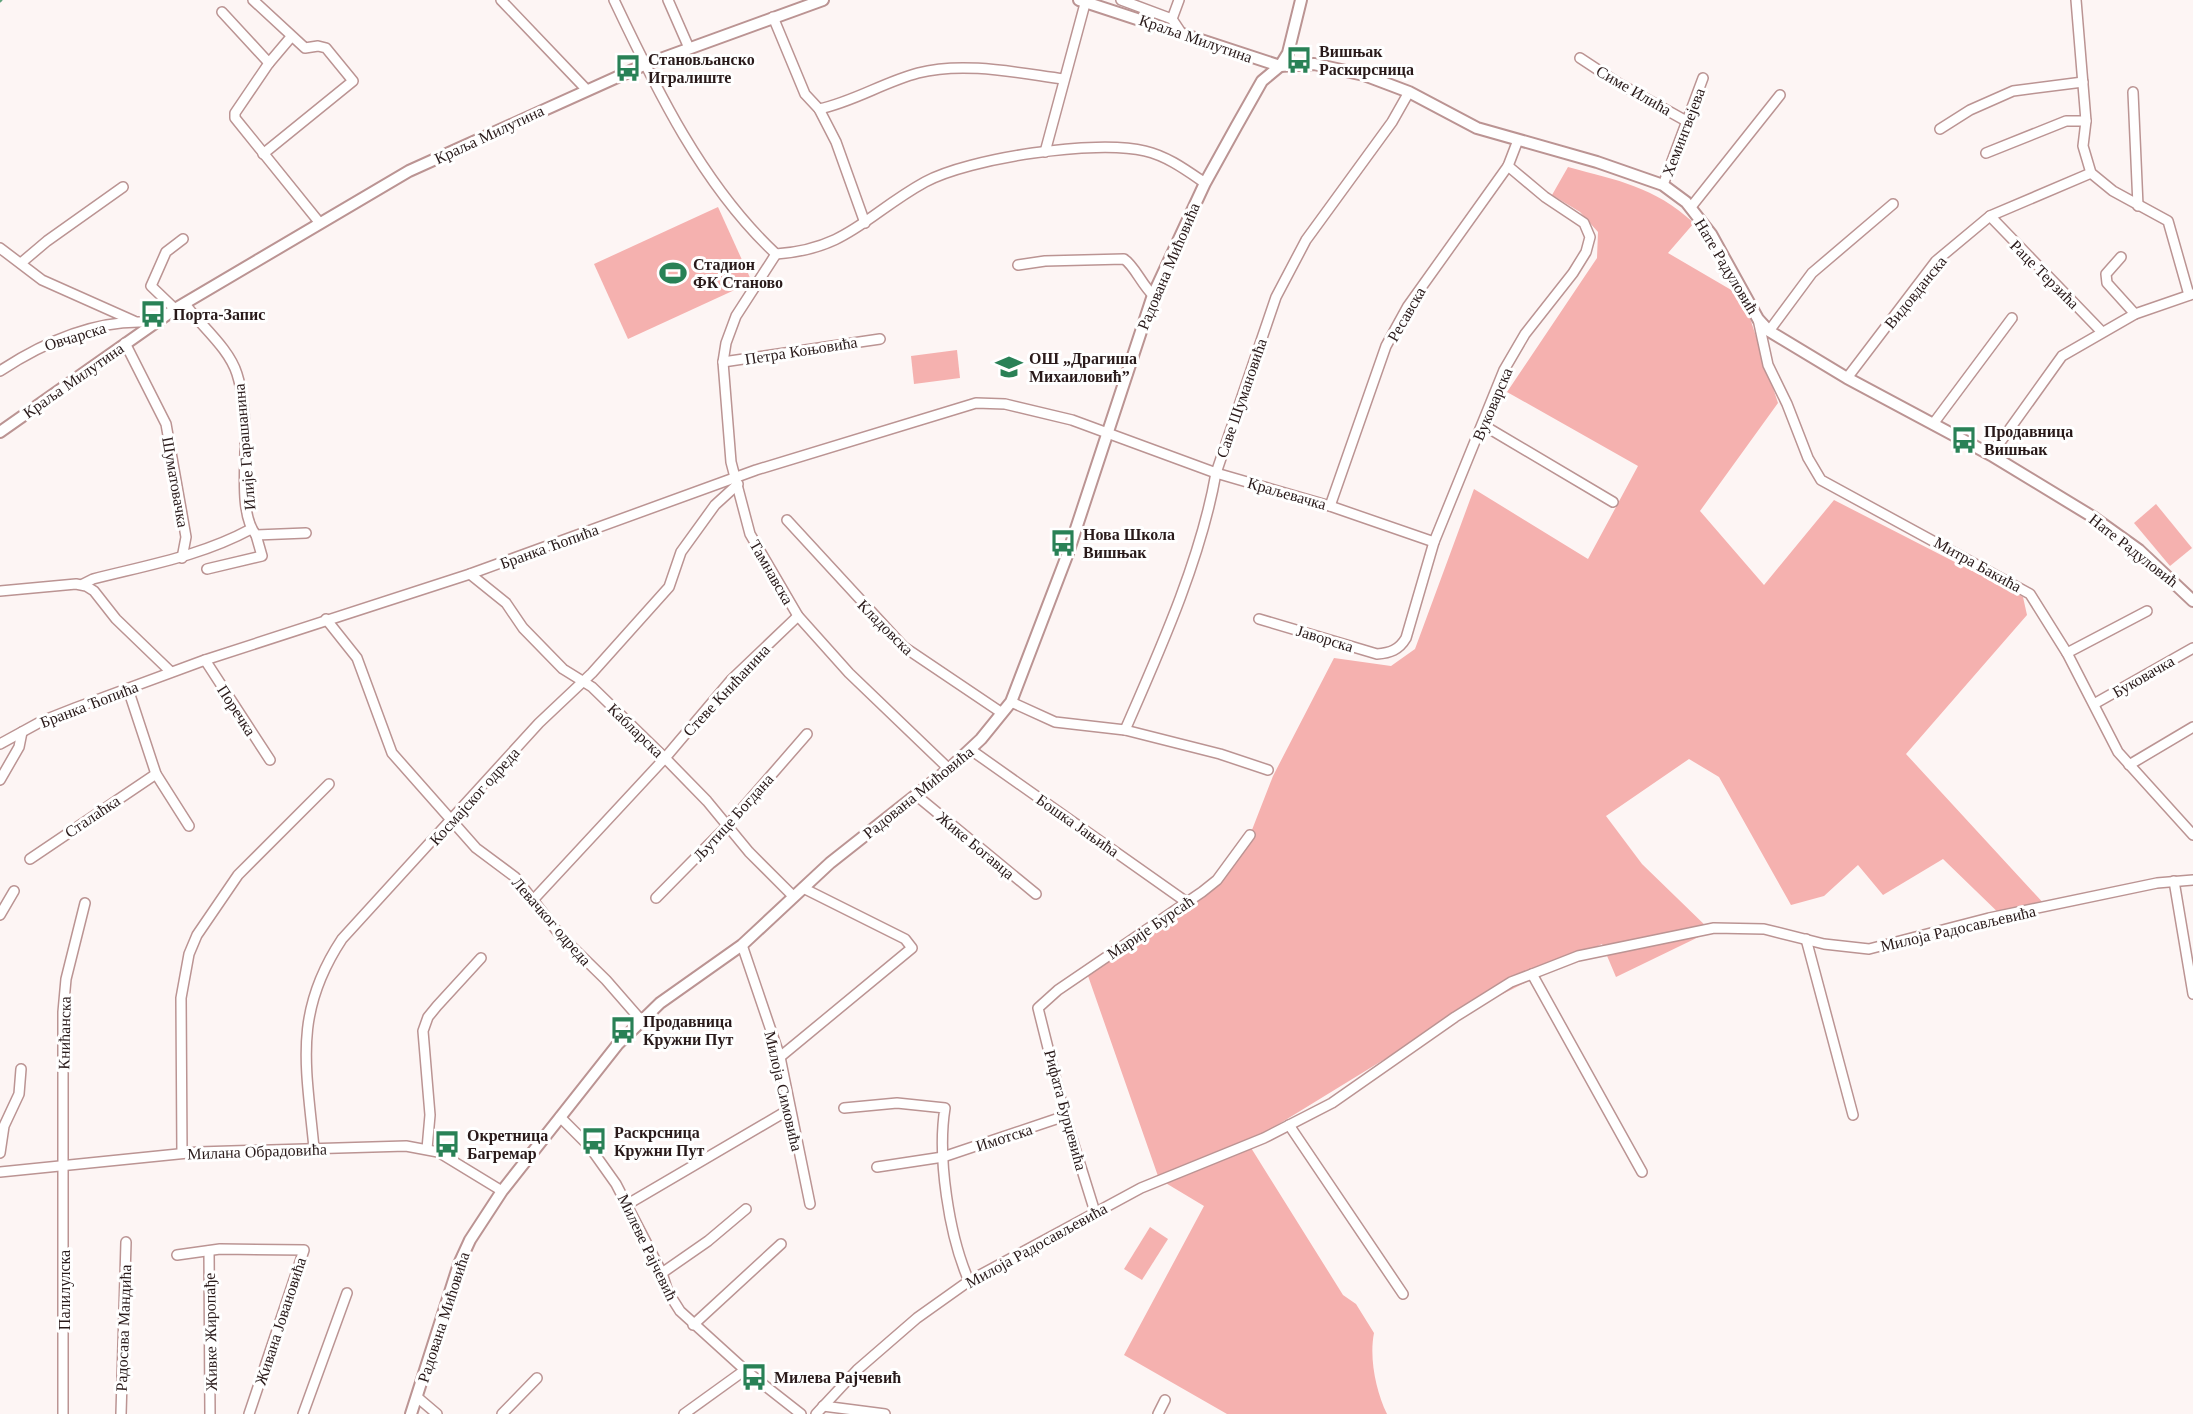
<svg xmlns="http://www.w3.org/2000/svg" width="2193" height="1414" font-family="'Times New Roman',serif">
<rect width="100%" height="100%" fill="#fdf5f4"/>
<g fill="#f5b1af">
<path d="M1568 167C1619 181 1653 186 1694 223L1668 253 1733 291 1746 306 1778 403 1700 511 1764 585 1834 500 2023 597 2027 615 1906 754 2047 907 2007 921 1943 859 1883 895 1858 865 1824 896 1791 905 1719 777 1689 759 1606 816 1642 864 1711 931 1616 977 1602 944 1437 1027 1248 1143 1343 1295 1356 1304 1374 1333C1369 1358 1376 1391 1387 1414H1227L1124 1355 1204 1206 1159 1179 1087 973 1202 892 1250 835 1273 776 1334 658 1391 666 1415 649 1474 489 1588 559 1638 466 1507 392 1597 258 1598 232 1580 212 1552 195Z"/>
<path d="M718 207 752 282 628 339 594 264Z"/>
<path d="M957 350 960 378 914 384 911 356Z"/>
<path d="M2156 504 2192 548 2170 566 2134 523Z"/>
<path d="M1150 1227 1168 1239 1142 1280 1124 1269Z"/>
</g>
<g fill="none" stroke-linecap="round" stroke-linejoin="round">
<path stroke="#5fa37b" stroke-width="3" d="M0 1 1 0"/>
<defs>
<g id="minor">
<path d="M253 0 305 48 318 46 326 48 353 81 263 154"/>
<path d="M501 0 586 89"/>
<path d="M614 0C656 89 703 186 776 254 848 249 867 214 925 182 969 158 1096 139 1145 151 1167 156 1186 170 1205 183"/>
<path d="M668 0 689 48"/>
<path d="M1121 0 1172 19"/>
<path d="M1179 0 1172 19 1180 31"/>
<path d="M2076 0 2086 121 2083 146 2091 173 2113 191 2168 221 2189 295"/>
<path d="M222 12 269 63 291 37"/>
<path d="M773 17 805 94 819 109 836 142 865 223"/>
<path d="M1580 58 1618 83 1688 122"/>
<path d="M269 63 235 113V118L319 222"/>
<path d="M2133 92 2138 206"/>
<path d="M819 109C853 102 884 82 918 73 964 61 1018 73 1064 79"/>
<path d="M1940 129 1970 110 2013 91 2083 82"/>
<path d="M1045 152 1086 0"/>
<path d="M1986 153 2066 121H2086"/>
<path d="M1663 185 1703 78"/>
<path d="M1691 207 1780 95"/>
<path d="M1990 216 2101 331"/>
<path d="M0 248 42 280 134 321"/>
<path d="M776 254 736 316 726 343 723 362 731 462 750 534 798 616 849 673 949 769"/>
<path d="M2121 257 2106 274 2107 283 2135 314"/>
<path d="M21 263 47 241 123 187"/>
<path d="M1018 265 1045 261 1124 259C1134 265 1142 285 1153 295"/>
<path d="M185 304C201 326 229 348 237 374 243 393 245 419 245 439 246 465 239 514 256 535L306 533"/>
<path d="M175 309 151 286 166 252 183 239"/>
<path d="M1758 319 1768 365 1787 404 1808 458 1821 480 2030 594 2067 653 2118 752 2193 835"/>
<path d="M1769 331 1812 273 1893 204"/>
<path d="M125 343 166 424 186 537 182 558"/>
<path d="M723 362 880 339"/>
<path d="M0 371C46 341 100 317 156 323"/>
<path d="M1847 378 1936 261 1990 216 2091 173"/>
<path d="M1933 424 2012 318"/>
<path d="M1483 425 1613 502"/>
<path d="M1991 455 2062 356 2135 314 2193 294"/>
<path d="M1330 506 1386 346 1408 306 1508 166 1518 140"/>
<path d="M787 520 904 647 1002 713"/>
<path d="M207 569 262 556 256 535"/>
<path d="M470 574 506 603 523 628 563 669 592 687 665 758 707 801 749 852 793 896"/>
<path d="M83 584 93 579C148 565 201 556 251 529"/>
<path d="M0 591 76 584 86 586 94 591 116 619 171 672"/>
<path d="M326 619 357 658 392 753 476 848 515 877 560 935 606 980 640 1019"/>
<path d="M1259 619 1377 654C1390 653 1399 650 1406 638L1434 542 1504 370 1525 334 1573 273 1586 252 1590 237 1584 223 1545 197 1508 166"/>
<path d="M2067 653 2147 611"/>
<path d="M205 660 270 760"/>
<path d="M128 689 156 774 189 826"/>
<path d="M1011 702 1055 722 1125 730 1220 754 1268 770"/>
<path d="M2094 704 2193 648"/>
<path d="M1125 730C1160 650 1201 559 1216 473L1276 297 1306 240 1392 122 1409 92"/>
<path d="M0 744 42 721 75 708 205 660 470 574 756 470 976 403 1005 404 1072 420 1216 473 1330 506 1434 542"/>
<path d="M971 750 1185 901"/>
<path d="M2129 765 2193 727"/>
<path d="M0 780 19 747 22 732"/>
<path d="M917 796 1036 894"/>
<path d="M30 859 156 774"/>
<path d="M2174 881 2193 994"/>
<path d="M656 898 727 826 807 734"/>
<path d="M534 899 665 758 732 679 798 616"/>
<path d="M0 915 14 891"/>
<path d="M1806 939 1853 1115"/>
<path d="M742 945 780 1057 810 1204"/>
<path d="M1532 974 1642 1172"/>
<path d="M780 1057 912 948 905 939 803 888"/>
<path d="M844 1108 897 1103 945 1108C937 1157 949 1236 969 1281"/>
<path d="M560 1117 589 1146 616 1184 662 1273 668 1292 680 1311 745 1370 801 1414"/>
<path d="M1289 1125 1403 1294"/>
<path d="M314 1148C306 1065 293 1013 342 939L539 723 592 673 669 587 681 552 715 505 738 484"/>
<path d="M427 1149 430 1115 423 1031 428 1017 437 1006 481 958"/>
<path d="M0 1153 4 1126 19 1094 21 1069"/>
<path d="M182 1153 181 998 189 954 197 935 238 875 329 784"/>
<path d="M877 1167 943 1157 1065 1116"/>
<path d="M0 1172 198 1152 406 1146 438 1152 502 1191"/>
<path d="M628 1204 790 1109"/>
<path d="M1095 1212 1065 1116 1038 1008 1058 990 1202 892 1217 880 1250 835"/>
<path d="M209 1251 210 1414"/>
<path d="M177 1255 220 1249 304 1250 249 1414"/>
<path d="M662 1273 708 1241 746 1209"/>
<path d="M693 1325 781 1244"/>
<path d="M417 1397 437 1414"/>
<path d="M823 1406 885 1414"/>
<path d="M63 1414V1012L66 979 85 903"/>
<path d="M121 1414 126 1242"/>
<path d="M303 1414 347 1293"/>
<path d="M502 1414 537 1378"/>
<path d="M684 1414 745 1370"/>
<path d="M816 1414 857 1370 917 1318 969 1281 1141 1188 1264 1138 1332 1103 1455 1017 1511 982 1532 974 1578 956 1714 928 1764 929 1824 944 1869 949 1989 918 2157 883 2193 880"/>
<path d="M1158 1414 1165 1400"/>
</g>
<g id="tertiary">
<path d="M1079 0 1280 66 1314 64 1364 75 1409 92 1477 128 1597 162 1663 185 1686 202 1711 234 1758 319 1769 331 1847 378 1991 455 2093 517 2139 550 2193 601"/>
<path d="M0 432 175 309 409 171 644 65 823 0"/>
<path d="M411 1414 459 1264 470 1240 502 1191 618 1044 660 1003 742 945 830 863 949 769 981 739 1011 702 1068 553 1153 295 1205 183 1236 127 1262 81 1280 66 1288 53 1301 0"/>
</g>
</defs>
<use href="#minor" stroke="#bb9493" stroke-width="12"/>
<use href="#tertiary" stroke="#bb9493" stroke-width="14"/>
<use href="#minor" stroke="#fff" stroke-width="9"/>
<use href="#tertiary" stroke="#fff" stroke-width="10"/>
</g>
<defs>
<symbol id="bus-bare" viewBox="-9 -9 18 18"><path d="M-5-6H5V4H4V6H2V4H-2V6H-4V4H-5ZM-3.5-4V0h7V-4ZM-3.5 1.2v1.5H-2V1.2ZM2 1.2v1.5H3.5V1.2Z" fill="#298156" stroke="#fff" stroke-width="2.5" paint-order="stroke"/></symbol>
<symbol id="stadium-bare" viewBox="-9 -9 18 18"><path d="M0-5a6.5 5 0 1 0 0 10a6.5 5 0 1 0 0-10ZM-3.5-1.8h7v3.6h-7Z" fill="#298156" stroke="#fff" stroke-width="2.5" paint-order="stroke"/></symbol>
<symbol id="school-bare" viewBox="-9 -9 18 18"><path d="M0-5L7-2L0 1L-7-2ZM-4 1L0 2.5L4 1V4Q0 6-4 4Z" fill="#298156" stroke="#fff" stroke-width="2.5" paint-order="stroke"/></symbol>
</defs>
<g fill-rule="evenodd">
<use href="#bus-bare" x="1280" y="41" width="38" height="38"/>
<use href="#bus-bare" x="609" y="49" width="38" height="38"/>
<use href="#stadium-bare" x="654" y="254" width="38" height="38"/>
<use href="#bus-bare" x="134" y="295" width="38" height="38"/>
<use href="#school-bare" x="990" y="348" width="38" height="38"/>
<use href="#bus-bare" x="1945" y="421" width="38" height="38"/>
<use href="#bus-bare" x="1044" y="524" width="38" height="38"/>
<use href="#bus-bare" x="604" y="1011" width="38" height="38"/>
<use href="#bus-bare" x="575" y="1122" width="38" height="38"/>
<use href="#bus-bare" x="428" y="1125" width="38" height="38"/>
<use href="#bus-bare" x="735" y="1358" width="38" height="38"/>
</g>
<g text-anchor="middle" stroke-width="6" stroke-linejoin="round" paint-order="stroke">
<g font-size="16" fill="#291a1a" stroke="#fff">
<text transform="translate(1196 38) rotate(19)" y="6">Краља Милутина</text>
<text transform="translate(1634 90) rotate(30)" y="6">Симе Илића</text>
<text transform="translate(1683 132) rotate(-69)" y="6">Хемингвејева</text>
<text transform="translate(489 134) rotate(-25)" y="6">Краља Милутина</text>
<text transform="translate(1168 266) rotate(-67)" y="6">Радована Мићовића</text>
<text transform="translate(1727 266) rotate(59)" y="6">Нате Радуловић</text>
<text transform="translate(2045 274) rotate(45)" y="6">Раце Терзића</text>
<text transform="translate(1915 292) rotate(-51)" y="6">Видовданска</text>
<text transform="translate(1406 314) rotate(-60)" y="6">Ресавска</text>
<text transform="translate(75 336) rotate(-17)" y="6">Овчарска</text>
<text transform="translate(801 350) rotate(-9)" y="6">Петра Коњовића</text>
<text transform="translate(73 380) rotate(-35)" y="6">Краља Милутина</text>
<text transform="translate(1241 398) rotate(-71)" y="6">Саве Шумановића</text>
<text transform="translate(1492 404) rotate(-67)" y="6">Вуковарска</text>
<text transform="translate(244 447) rotate(-95)" y="6">Илије Гарашанина</text>
<text transform="translate(176 482) rotate(80)" y="6">Шуматовачка</text>
<text transform="translate(1287 493) rotate(16)" y="6">Краљевачка</text>
<text transform="translate(549 546) rotate(-20)" y="6">Бранка Ћопића</text>
<text transform="translate(2134 550) rotate(38)" y="6">Нате Радуловић</text>
<text transform="translate(1978 564) rotate(29)" y="6">Митра Бакића</text>
<text transform="translate(772 572) rotate(60)" y="6">Тамнавска</text>
<text transform="translate(886 627) rotate(45)" y="6">Кладовска</text>
<text transform="translate(1325 638) rotate(17)" y="6">Јаворска</text>
<text transform="translate(2143 676) rotate(-30)" y="6">Буковачка</text>
<text transform="translate(726 690) rotate(-47)" y="6">Стеве Книћанина</text>
<text transform="translate(89 704) rotate(-21)" y="6">Бранка Ћопића</text>
<text transform="translate(237 710) rotate(57)" y="6">Поречка</text>
<text transform="translate(636 730) rotate(44)" y="6">Кабларска</text>
<text transform="translate(918 792) rotate(-39)" y="6">Радована Мићовића</text>
<text transform="translate(474 796) rotate(-48)" y="6">Космајског одреда</text>
<text transform="translate(92 816) rotate(-34)" y="6">Сталаћка</text>
<text transform="translate(733 817) rotate(-48)" y="6">Љутице Богдана</text>
<text transform="translate(1078 825) rotate(35)" y="6">Бошка Јањића</text>
<text transform="translate(976 845) rotate(40)" y="6">Жике Богавца</text>
<text transform="translate(552 921) rotate(49)" y="6">Левачког одреда</text>
<text transform="translate(1150 927) rotate(-34)" y="6">Марије Бурсаћ</text>
<text transform="translate(1958 928) rotate(-13)" y="6">Милоја Радосављевића</text>
<text transform="translate(64 1033) rotate(-89)" y="6">Книћанска</text>
<text transform="translate(784 1091) rotate(77)" y="6">Милоја Симовића</text>
<text transform="translate(1066 1110) rotate(75)" y="6">Рифата Бурџевића</text>
<text transform="translate(1004 1137) rotate(-18)" y="6">Имотска</text>
<text transform="translate(257 1151) rotate(-2)" y="6">Милана Обрадовића</text>
<text transform="translate(1036 1245) rotate(-29)" y="6">Милоја Радосављевића</text>
<text transform="translate(648 1247) rotate(64)" y="6">Милеве Рајчевић</text>
<text transform="translate(64 1290) rotate(-90)" y="6">Палилулска</text>
<text transform="translate(443 1317) rotate(-72)" y="6">Радована Мићовића</text>
<text transform="translate(280 1321) rotate(-72)" y="6">Живана Јовановића</text>
<text transform="translate(123 1328) rotate(-88)" y="6">Радосава Мандића</text>
<text transform="translate(210 1332) rotate(-91)" y="6">Живке Жиропађе</text>
</g>
<g font-size="16" font-weight="bold" fill="#291a1a" stroke="#fff" text-anchor="start">
<text x="1319" y="57">Вишњак<tspan x="1319" dy="18">Раскирсница</tspan></text>
<text x="648" y="65">Становљанско<tspan x="648" dy="18">Игралиште</tspan></text>
<text x="693" y="270">Стадион<tspan x="693" dy="18">ФК Станово</tspan></text>
<text x="173" y="320">Порта-Запис</text>
<text x="1029" y="364">ОШ „Драгиша<tspan x="1029" dy="18">Михаиловић”</tspan></text>
<text x="1984" y="437">Продавница<tspan x="1984" dy="18">Вишњак</tspan></text>
<text x="1083" y="540">Нова Школа<tspan x="1083" dy="18">Вишњак</tspan></text>
<text x="643" y="1027">Продавница<tspan x="643" dy="18">Кружни Пут</tspan></text>
<text x="614" y="1138">Раскрсница<tspan x="614" dy="18">Кружни Пут</tspan></text>
<text x="467" y="1141">Окретница<tspan x="467" dy="18">Багремар</tspan></text>
<text x="774" y="1383">Милева Рајчевић</text>
</g>
</g>
</svg>
